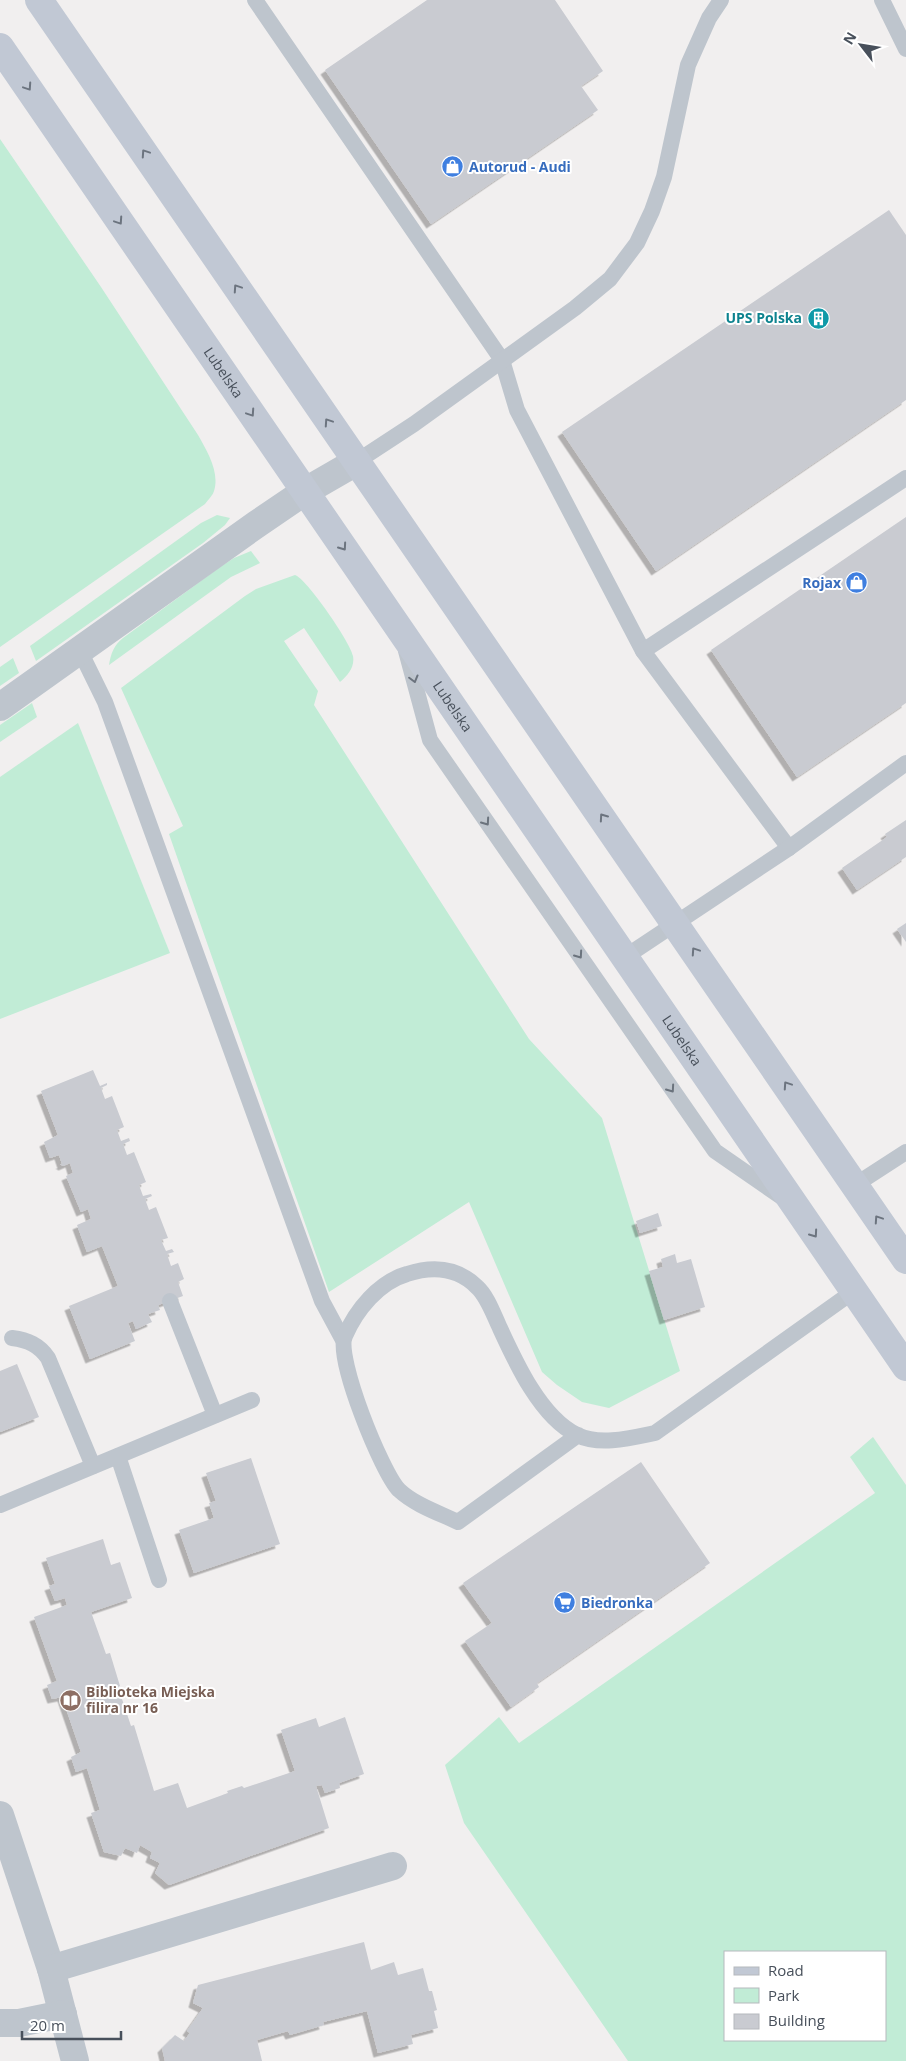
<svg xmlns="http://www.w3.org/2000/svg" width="906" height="2061" font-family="'Open Sans',sans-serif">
<defs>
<filter id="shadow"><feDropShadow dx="-4.5" dy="4.5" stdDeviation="0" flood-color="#0004"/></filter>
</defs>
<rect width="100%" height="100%" fill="#f1efef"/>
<g fill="#c1ecd6" fill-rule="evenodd">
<path d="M0 139 101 287 198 435C207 451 220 472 214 491 213 495 208 500 205 504L0 647Z"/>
<path d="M217 515 230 518 225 525 203 543 36 661 30 646 201 523Z"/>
<path d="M251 551 260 563 231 577 109 665C111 653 114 645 123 638L220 567 234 558Z"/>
<path d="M295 575C306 578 351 643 353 656 355 667 348 675 340 682L304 628 284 641 318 691 314 705 529 1039 602 1118 680 1371 609 1408 582 1402 557 1385 542 1372 469 1202 329 1292 169 834 183 826 121 688 245 596 256 589Z"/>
<path d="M13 658 19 673 0 686V667Z"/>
<path d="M32 703 37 717 0 742V725Z"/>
<path d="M78 723 170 953 0 1019V777Z"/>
<path d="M873 1437 906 1485V2061H628L464 1823 445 1765 499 1717 519 1743 875 1493 850 1457ZM725 1952H885V2040H725Z"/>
</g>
<g fill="#c9cbd1" filter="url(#shadow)">
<path d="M427 0H555L603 71 581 86 598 110 431 224 325 70Z"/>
<path d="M889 210 906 235V400L656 571 562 432Z"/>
<path d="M906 517V703L797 777 711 650Z"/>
<path d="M906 820V857L857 890 842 868 887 837 885 834Z"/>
<path d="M906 923V942L897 929Z"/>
<path d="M93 1070 100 1086 107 1083V1085L101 1088 105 1099 112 1096 124 1127 117 1130 121 1141 129 1138 130 1141 123 1144 127 1155 134 1152 146 1182 139 1185 143 1196 151 1194 152 1196 145 1199 149 1210 156 1207 168 1238 161 1240 166 1251 172 1249 174 1252 167 1254 171 1266 178 1263 184 1279 178 1282 183 1296 158 1305 160 1310 148 1314 152 1322 136 1329 133 1321 128 1323 135 1341 90 1359 69 1306 118 1286 102 1246 87 1252 77 1225 91 1219 88 1209 81 1212 66 1176 73 1173 70 1163 63 1166 60 1164H62L59 1155 50 1158 44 1142 58 1135 41 1091Z"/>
<path d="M658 1213 662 1226 640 1233 636 1221Z"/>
<path d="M675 1254 677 1263 691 1259 705 1307 664 1320 649 1271 663 1267 661 1259Z"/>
<path d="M17 1364 39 1417 0 1432V1371Z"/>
<path d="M251 1458 280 1544 194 1573 179 1530 214 1518 209 1503 216 1501 206 1473Z"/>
<path d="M641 1462 710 1563 537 1683 539 1687 511 1707 465 1641 492 1623 463 1583Z"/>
<path d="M103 1539 111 1565 120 1562 132 1598 91 1612 106 1654 110 1653 120 1686 118 1687 131 1726 134 1725 154 1791 178 1783 187 1808 228 1793 227 1791 242 1786 244 1788 295 1771 281 1730 316 1718 319 1727 345 1717 364 1774 339 1783 340 1788 325 1793 322 1785 316 1786 329 1828 169 1885 155 1873 160 1863 150 1858 152 1852 140 1845 137 1853 125 1848 121 1856 104 1852 91 1813 100 1810 87 1768 76 1772 71 1757 81 1752 62 1697 52 1699 47 1685 57 1681 34 1617 67 1605 65 1598 55 1601 49 1586 55 1584 46 1558Z"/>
<path d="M364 1942 371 1970 394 1962 398 1975 423 1968 429 1991H432L437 2010 434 2011 438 2028 411 2035 413 2044 378 2053 367 2011 323 2022 324 2025 290 2035 288 2031 257 2040 262 2061H165L162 2048 175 2035 184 2041 190 2033 187 2031 203 2008 193 2003 198 1985Z"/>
</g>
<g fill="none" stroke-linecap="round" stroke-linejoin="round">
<g stroke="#bec5cd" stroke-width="16">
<path d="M255 0 502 360 517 410 643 651"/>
<path d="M882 0 906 49"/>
<path d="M356 462 414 424 575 308 610 279 637 243 652 211 664 177 688 65 709 18 721 0"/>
<path d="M80 651 105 702 322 1301 343 1340"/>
<path d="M406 651 430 740 715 1151 783 1198"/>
<path d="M789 848 643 651 906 478"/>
<path d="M625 957 789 848 906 763"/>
<path d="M855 1185 906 1152"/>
<path d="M170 1301 215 1415"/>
<path d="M12 1338C28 1340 39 1345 48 1358L93 1466"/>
<path d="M578 1435 458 1522C439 1513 415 1505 399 1490 382 1473 335 1357 345 1336 356 1310 379 1282 407 1274 432 1266 457 1267 477 1287 487 1296 493 1313 499 1326 515 1361 540 1417 577 1435 600 1446 631 1438 655 1433L854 1291"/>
<path d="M118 1456 159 1580"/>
<path d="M0 1505 252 1400"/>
</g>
<g stroke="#bec5cd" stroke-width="28">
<path d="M0 707 257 524 304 492 356 462"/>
<path d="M0 1815 51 1969 75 2061"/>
<path d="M51 1969 393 1866"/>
<path d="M0 2023H19L63 2014"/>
</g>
<g stroke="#c1c8d4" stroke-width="28">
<path d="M39 0 906 1260"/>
<path id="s1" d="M0 47 906 1367"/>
</g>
</g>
<defs><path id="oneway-chevron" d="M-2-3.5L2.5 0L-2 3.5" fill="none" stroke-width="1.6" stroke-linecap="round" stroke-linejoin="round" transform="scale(1.25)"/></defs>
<g stroke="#6c747f">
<use href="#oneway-chevron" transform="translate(28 87) rotate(56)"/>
<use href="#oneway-chevron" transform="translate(145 153) rotate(-124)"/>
<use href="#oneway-chevron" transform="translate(119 221) rotate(56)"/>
<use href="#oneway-chevron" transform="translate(237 288) rotate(-124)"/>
<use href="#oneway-chevron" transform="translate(251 413) rotate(56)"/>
<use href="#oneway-chevron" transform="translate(328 422) rotate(-124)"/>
<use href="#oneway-chevron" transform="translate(343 547) rotate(55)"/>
<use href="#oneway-chevron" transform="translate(603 817) rotate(-125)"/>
<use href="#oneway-chevron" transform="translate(695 951) rotate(-124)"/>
<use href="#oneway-chevron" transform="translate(787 1085) rotate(-124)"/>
<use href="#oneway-chevron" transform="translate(878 1219) rotate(-124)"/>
<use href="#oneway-chevron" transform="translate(814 1234) rotate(55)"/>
</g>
<g stroke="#6b737d">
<use href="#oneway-chevron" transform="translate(414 679) rotate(75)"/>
<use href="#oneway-chevron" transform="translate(486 822) rotate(55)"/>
<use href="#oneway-chevron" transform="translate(579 955) rotate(55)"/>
<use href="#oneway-chevron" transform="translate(671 1089) rotate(55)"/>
</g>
<defs>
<symbol id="shop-disc" viewBox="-11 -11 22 22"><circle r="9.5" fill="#3f7fe0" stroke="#fff"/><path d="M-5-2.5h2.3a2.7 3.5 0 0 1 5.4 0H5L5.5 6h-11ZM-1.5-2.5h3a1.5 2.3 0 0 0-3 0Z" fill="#fff"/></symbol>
<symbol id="building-disc" viewBox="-11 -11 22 22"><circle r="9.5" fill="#0f9aa8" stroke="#fff"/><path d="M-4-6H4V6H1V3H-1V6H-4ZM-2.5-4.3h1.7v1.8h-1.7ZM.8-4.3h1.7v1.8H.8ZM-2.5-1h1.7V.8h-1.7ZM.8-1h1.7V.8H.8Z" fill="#fff"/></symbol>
<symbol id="supermarket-disc" viewBox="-11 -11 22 22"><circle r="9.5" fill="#3f7fe0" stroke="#fff"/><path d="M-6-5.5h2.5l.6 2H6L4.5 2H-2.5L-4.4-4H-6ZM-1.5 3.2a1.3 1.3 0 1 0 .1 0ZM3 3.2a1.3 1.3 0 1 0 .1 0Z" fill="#fff"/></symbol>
<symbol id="library-disc" viewBox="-11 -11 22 22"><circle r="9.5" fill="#8d6e63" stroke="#fff"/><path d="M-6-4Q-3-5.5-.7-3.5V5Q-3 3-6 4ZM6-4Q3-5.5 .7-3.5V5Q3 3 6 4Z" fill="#fff"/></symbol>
</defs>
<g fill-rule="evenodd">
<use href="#shop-disc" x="440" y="154" width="25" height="25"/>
<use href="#building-disc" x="806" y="306" width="25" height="25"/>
<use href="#shop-disc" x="844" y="570" width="25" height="25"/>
<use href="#supermarket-disc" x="552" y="1590" width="25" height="25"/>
<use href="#library-disc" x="58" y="1688" width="25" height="25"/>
</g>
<g text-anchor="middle" stroke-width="4" stroke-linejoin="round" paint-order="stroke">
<g font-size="14" font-weight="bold" fill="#366cbe" stroke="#fff" text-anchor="start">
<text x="469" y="172">Autorud - Audi</text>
<text x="841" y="588" text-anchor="end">Rojax</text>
<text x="581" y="1608">Biedronka</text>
</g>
<g font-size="14" font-weight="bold" fill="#0d838f" stroke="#fff" text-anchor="end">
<text x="802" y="323">UPS Polska</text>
</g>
<g font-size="14" fill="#48505b" stroke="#fff">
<text dy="5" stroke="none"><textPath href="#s1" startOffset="395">Lubelska</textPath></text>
<text dy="5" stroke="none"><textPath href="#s1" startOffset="800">Lubelska</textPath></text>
<text dy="5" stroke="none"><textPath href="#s1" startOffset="1205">Lubelska</textPath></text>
</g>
<g font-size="14" font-weight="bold" fill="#785e54" stroke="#fff" text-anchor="start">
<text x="86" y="1697">Biblioteka Miejska<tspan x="86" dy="16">filira nr 16</tspan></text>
</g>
</g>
<rect x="724" y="1951" width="162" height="90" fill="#ffffff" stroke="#b6b9bd"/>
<rect x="734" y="1967" width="25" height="8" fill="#c1c8d4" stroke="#b6b9bd"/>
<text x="768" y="1976" font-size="15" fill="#48505b">Road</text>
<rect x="734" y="1988" width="25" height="15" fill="#c1ecd6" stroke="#b6b9bd"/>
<text x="768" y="2001" font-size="15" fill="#48505b">Park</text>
<rect x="734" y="2014" width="25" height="15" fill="#c9cbd1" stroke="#b6b9bd"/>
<text x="768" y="2026" font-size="15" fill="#48505b">Building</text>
<g transform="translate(861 45) rotate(301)" stroke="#ffffff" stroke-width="4" paint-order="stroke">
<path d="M0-4L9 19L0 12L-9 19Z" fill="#48505b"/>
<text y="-8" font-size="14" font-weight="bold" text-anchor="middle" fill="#48505b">N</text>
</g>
<path d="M22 2031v8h99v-8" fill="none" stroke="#48505b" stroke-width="2.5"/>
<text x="30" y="2031" font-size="15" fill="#48505b" stroke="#ffffff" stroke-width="4" paint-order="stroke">20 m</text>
</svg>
